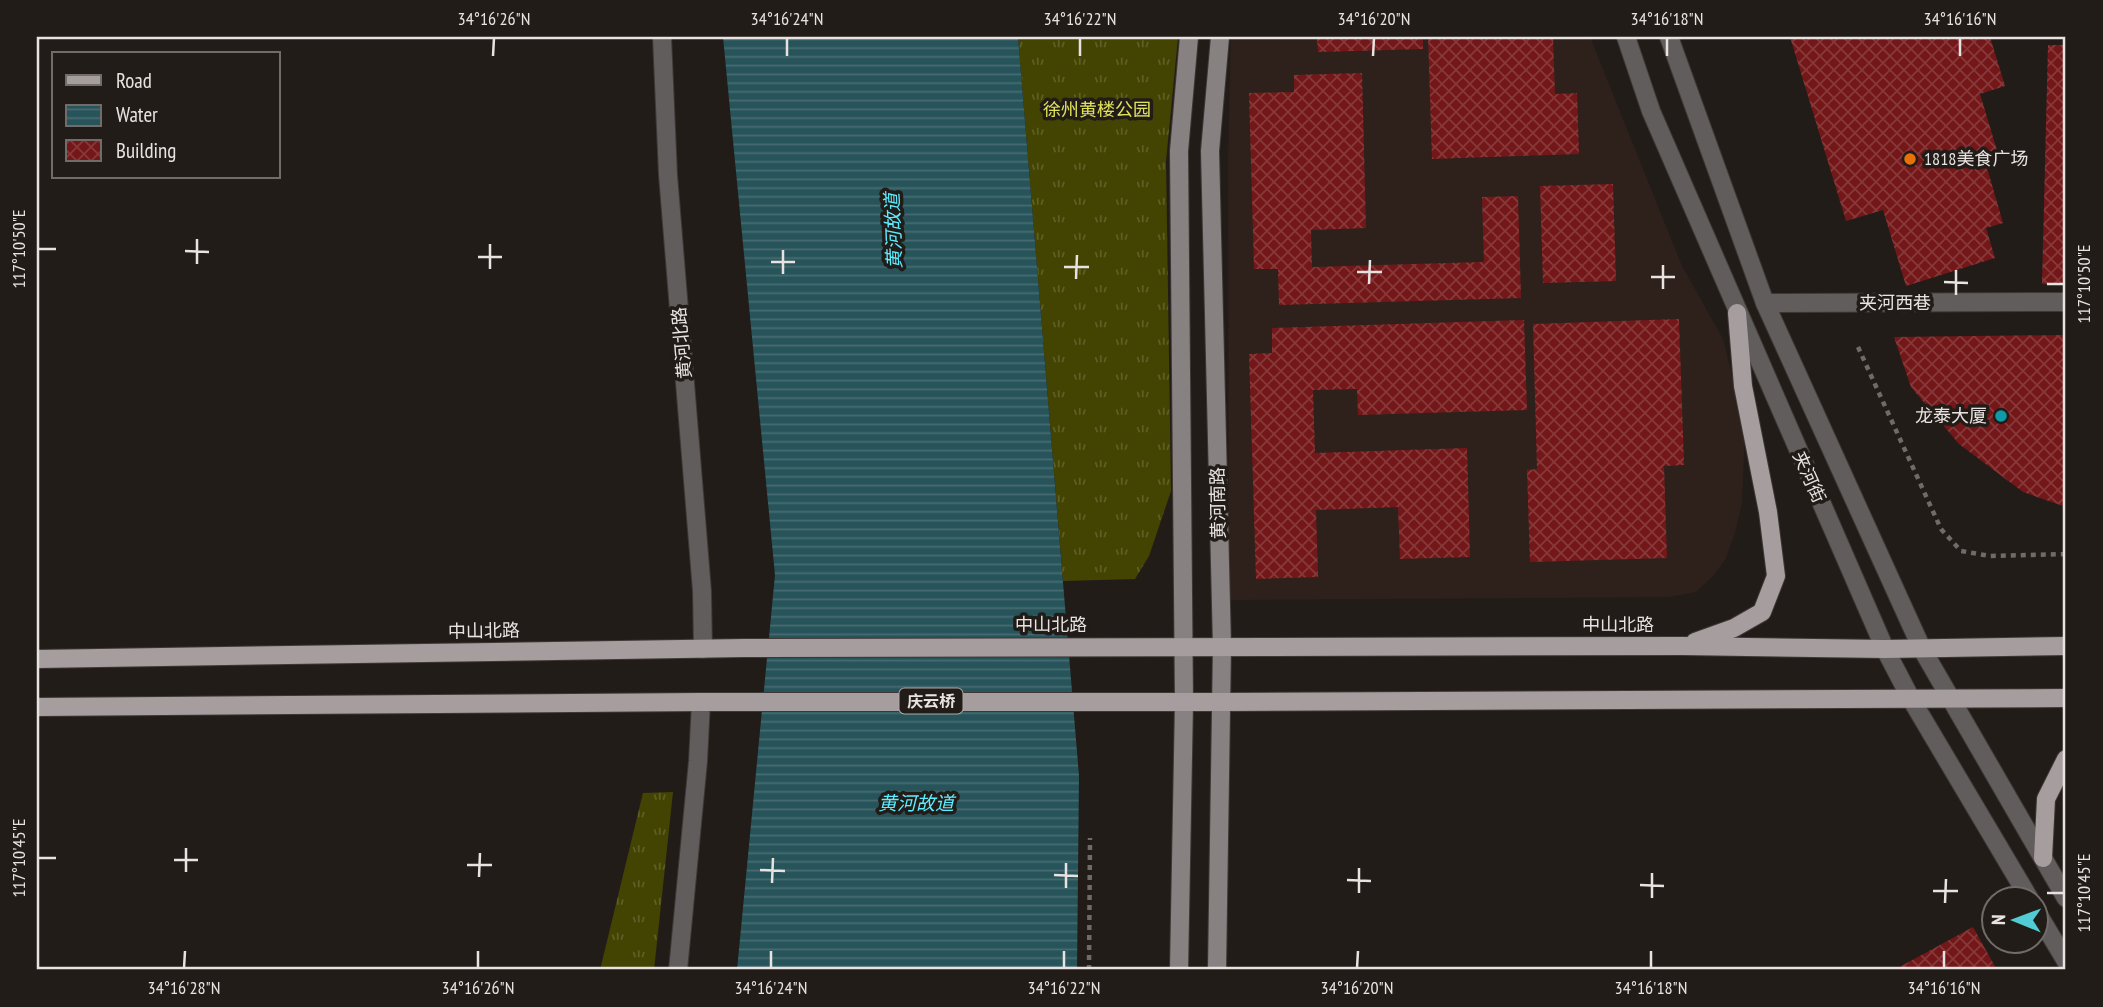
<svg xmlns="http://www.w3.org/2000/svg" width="2103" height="1007" font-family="'PT Sans Narrow','Noto Sans SC',sans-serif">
<defs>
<pattern id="grass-tufts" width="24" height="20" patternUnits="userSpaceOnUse" patternTransform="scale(1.75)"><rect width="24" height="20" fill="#434401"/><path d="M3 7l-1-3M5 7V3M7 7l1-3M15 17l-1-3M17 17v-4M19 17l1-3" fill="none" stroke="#5e5f26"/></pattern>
<pattern id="water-rules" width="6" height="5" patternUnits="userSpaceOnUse" patternTransform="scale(1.75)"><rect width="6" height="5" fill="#27545a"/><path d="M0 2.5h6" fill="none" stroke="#466c71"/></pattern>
<pattern id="building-cross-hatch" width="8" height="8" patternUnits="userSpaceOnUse" patternTransform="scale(1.75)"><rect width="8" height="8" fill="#731719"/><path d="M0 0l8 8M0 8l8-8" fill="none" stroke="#87393a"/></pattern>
</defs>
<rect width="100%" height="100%" fill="#221c19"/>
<path fill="#2e211b" d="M1231 37H1590L1682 266 1723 339 1745 428 1742 503 1735 533 1725 560 1713 576 1696 592 1669 597 1229 600 1228 158Z"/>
<g fill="url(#grass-tufts)">
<path d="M1018 37H1178L1166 161 1171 491 1149 556 1135 579 1063 581Z"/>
<path d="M673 792 654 970H600L643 793Z"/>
</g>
<path fill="url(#water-rules)" d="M723 37H1018L1079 776 1077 970H737L775 575Z"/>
<g fill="url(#building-cross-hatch)">
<path d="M1317 37H1423V49L1318 52Z"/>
<path d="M1428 37H1553L1555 94 1577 93 1579 154 1432 159Z"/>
<path d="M1790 37H1990L2005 86 1980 94 1999 157 1985 161 2003 223 1986 228 1995 258 1906 286 1883 210 1846 221Z"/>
<path d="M2048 45H2066V285L2042 284Z"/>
<path d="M1362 73 1366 228 1311 230 1312 267 1484 262 1482 197 1518 196 1521 298 1279 305 1278 269H1254L1249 93 1294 92V75Z"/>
<path d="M1613 184 1616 281 1543 283 1540 186Z"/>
<path d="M1679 319 1684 465 1664 466 1667 558 1530 562 1527 470 1537 469 1533 324Z"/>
<path d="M1524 320 1527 410 1358 415 1357 389 1313 390 1315 453 1467 448 1470 557 1400 559 1398 507 1316 510 1318 577 1256 579 1249 354 1272 353V328Z"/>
<path d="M2066 335V507L2023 492 1959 444 1911 387 1894 337Z"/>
<path d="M1973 927 1997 970H1894Z"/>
</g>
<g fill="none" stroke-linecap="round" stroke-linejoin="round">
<defs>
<path id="minor" d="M1765 303 2066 302"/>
<g id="tertiary">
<path d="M662 37 668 175 702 591 703 649"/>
<path d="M1626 37 1651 111 1885 649 1911 699 2029 898"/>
<path d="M1669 37 1765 303 1922 649 2066 898"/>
<path d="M2036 911 2066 961"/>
<path d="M678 970 698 761 701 702"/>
</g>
<g id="secondary">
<path d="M1179 970 1184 702 1179 151 1189 37"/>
<path d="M1217 970 1222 646 1210 151 1220 37"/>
</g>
<g id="primary">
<path d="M1695 642 1734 628 1762 612 1776 576 1768 512 1743 386 1737 313"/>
<path d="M37 659 744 648 1683 646 1885 649 2066 646"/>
<path d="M37 707 701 702H1222L2066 698"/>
<path d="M2043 858 2046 799 2066 759"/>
</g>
</defs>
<use href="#minor" stroke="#3e3835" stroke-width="20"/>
<use href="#tertiary" stroke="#3e3835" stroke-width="20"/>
<use href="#secondary" stroke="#3e3835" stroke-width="20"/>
<use href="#primary" stroke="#3e3835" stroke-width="20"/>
<g stroke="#706a68" stroke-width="4.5" stroke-dasharray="5 5" stroke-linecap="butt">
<path d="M1858 347 1941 529 1961 551 1990 556 2066 554"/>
<path d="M1089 970 1090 838"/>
</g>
<use href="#minor" stroke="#615d5d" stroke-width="18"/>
<use href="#tertiary" stroke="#615d5d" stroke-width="18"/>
<use href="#secondary" stroke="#888182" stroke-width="18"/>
<use href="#primary" stroke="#a69d9e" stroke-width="18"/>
</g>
<path fill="none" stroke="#e8e3e1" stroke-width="2.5" d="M493 56 494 38M787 56V38M1080 56V38M1373 56 1374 38M1667 56V38M1960 56V38M38 249H56M185 251 209 252M478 257H502M771 262H795M197 264V239M1064 267H1089M490 269V244M1357 272H1382M783 274V250M1651 277H1675M1076 279 1077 255M1944 282 1968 283M1369 284 1370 260M2047 284H2064M1663 289V265M1956 295V270M38 858H56M174 860H198M467 865H492M760 870 785 871M186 872V848M1054 875 1078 876M479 877 480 853M1347 880 1371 881M772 883 773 858M1640 885 1664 886M1066 888V863M1933 891H1958M1359 893V868M2047 893H2064M1652 898V873M1945 903 1946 879M184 968 185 951M478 968V951M771 968V951M1064 968V951M1357 968 1358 951M1651 968V951M1944 968V951"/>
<circle fill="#e8710a" stroke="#221c19" stroke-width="2.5" cx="1910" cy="159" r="7"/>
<circle fill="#0f9aa8" stroke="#221c19" stroke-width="2.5" cx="2001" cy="416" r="7"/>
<g text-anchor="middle" stroke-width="7" stroke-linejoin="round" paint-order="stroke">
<rect fill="#221c19" stroke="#ada7a5" stroke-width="2" x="899.5" y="688.5" width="63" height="25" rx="5"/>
<g font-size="16" font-weight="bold" fill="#e8e3e1">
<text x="931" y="707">庆云桥</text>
</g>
<g font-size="18" fill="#e0e25a" stroke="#221c19">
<text x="1097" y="116">徐州黄楼公园</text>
</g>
<g font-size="18" fill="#e8e3e1" stroke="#221c19" text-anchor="start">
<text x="1924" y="165">1818美食广场</text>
<text x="1987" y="422" text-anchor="end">龙泰大厦</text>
</g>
<g font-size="18" fill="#e8e3e1" stroke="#221c19">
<text x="1895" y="309">夹河西巷</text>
<text transform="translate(682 343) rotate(-95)" y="6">黄河北路</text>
<text transform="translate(1809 477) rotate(66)" y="6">夹河街</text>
<text transform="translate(1218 503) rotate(-91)" y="6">黄河南路</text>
<text x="1051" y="631">中山北路</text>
<text x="1618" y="631">中山北路</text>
<text transform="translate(484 631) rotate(-1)" y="6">中山北路</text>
</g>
<g font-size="19" font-style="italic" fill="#5becff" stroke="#221c19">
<text transform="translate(893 231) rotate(-92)" y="7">黄河故道</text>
<text x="916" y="810">黄河故道</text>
</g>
</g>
<rect width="2103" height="1007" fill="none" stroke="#221c19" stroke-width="77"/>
<rect x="52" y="52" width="228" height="126" fill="#221c19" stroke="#716c69" stroke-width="2"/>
<rect x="66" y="75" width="35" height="10" fill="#a69d9e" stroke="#716c69" stroke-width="2"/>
<text x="116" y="88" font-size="21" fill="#e8e3e1">Road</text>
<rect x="66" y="105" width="35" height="21" fill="url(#water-rules)" stroke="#716c69" stroke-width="2"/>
<text x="116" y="122" font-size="21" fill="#e8e3e1">Water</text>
<rect x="66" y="140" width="35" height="21" fill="url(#building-cross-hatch)" stroke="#716c69" stroke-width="2"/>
<text x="116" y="158" font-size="21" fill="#e8e3e1">Building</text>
<g transform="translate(2015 920) rotate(271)"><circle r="33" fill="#221c19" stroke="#716c69" stroke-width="2"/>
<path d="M0-5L12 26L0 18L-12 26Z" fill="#51ccd4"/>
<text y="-10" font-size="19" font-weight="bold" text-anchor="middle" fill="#e8e3e1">N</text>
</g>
<rect x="38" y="38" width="2026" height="930" fill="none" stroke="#e8e3e1" stroke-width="2.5"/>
<g font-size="18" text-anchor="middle" fill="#e8e3e1">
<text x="494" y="25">34°16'26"N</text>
<text x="787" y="25">34°16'24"N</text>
<text x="1080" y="25">34°16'22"N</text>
<text x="1374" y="25">34°16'20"N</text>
<text x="1667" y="25">34°16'18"N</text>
<text x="1960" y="25">34°16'16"N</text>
<text transform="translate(19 249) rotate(-90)" y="6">117°10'50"E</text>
<text transform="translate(2084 284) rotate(-90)" y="6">117°10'50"E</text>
<text transform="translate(19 858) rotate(-90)" y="6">117°10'45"E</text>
<text transform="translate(2084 893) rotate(-90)" y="6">117°10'45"E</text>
<text x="184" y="994">34°16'28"N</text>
<text x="478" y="994">34°16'26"N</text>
<text x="771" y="994">34°16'24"N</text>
<text x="1064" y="994">34°16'22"N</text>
<text x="1357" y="994">34°16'20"N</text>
<text x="1651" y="994">34°16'18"N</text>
<text x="1944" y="994">34°16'16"N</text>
</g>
</svg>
